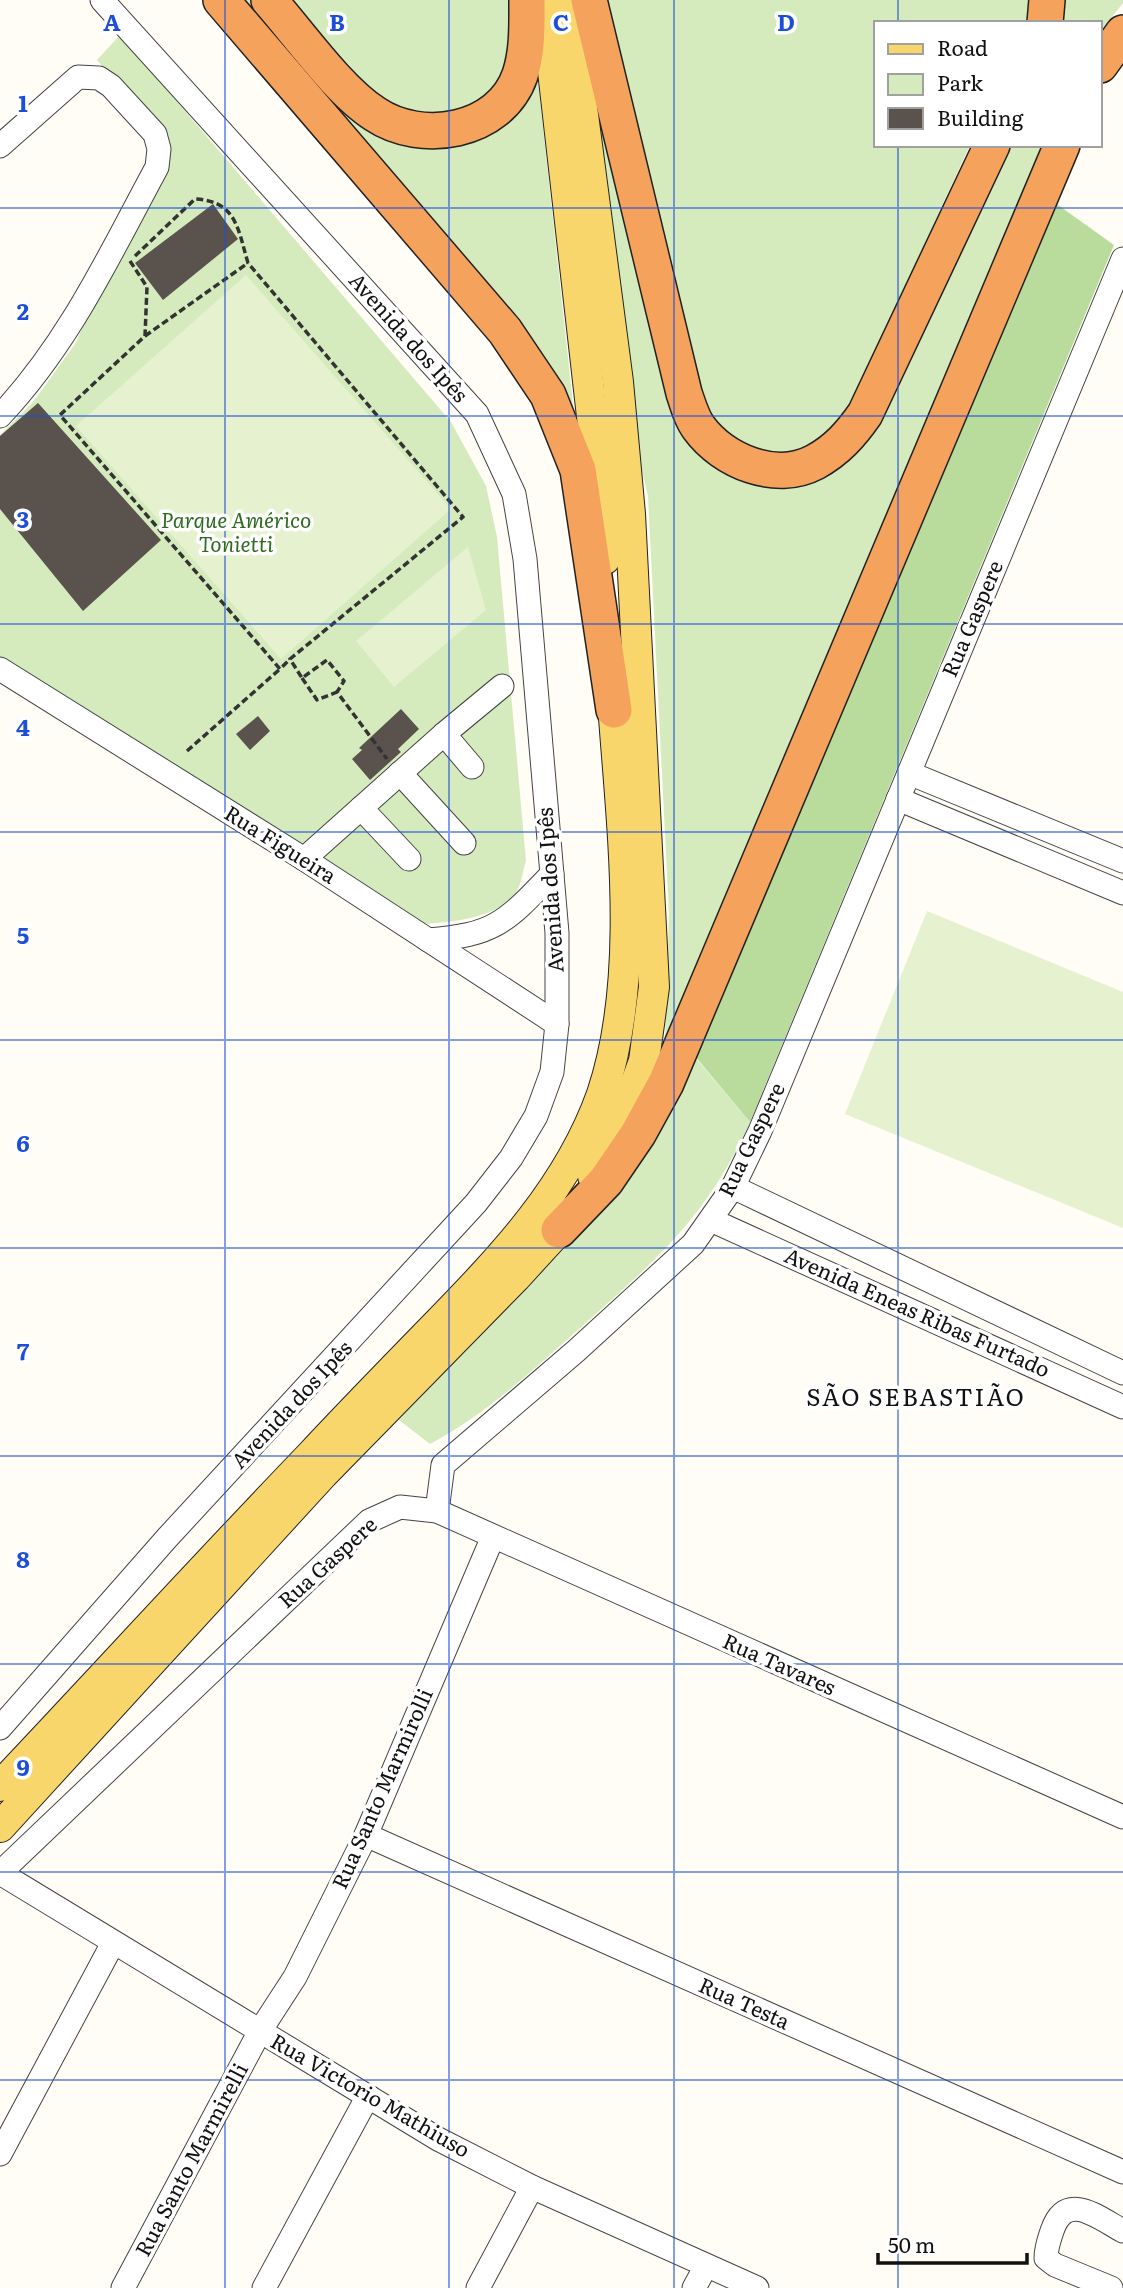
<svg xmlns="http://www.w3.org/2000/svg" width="1123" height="2288" font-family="Literata,serif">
<rect width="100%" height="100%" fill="#fffdf5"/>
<g fill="#d5ebbd">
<path d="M236 0H253L401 141 537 71 576 432Z"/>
<path d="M291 0H515L505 80 470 113 404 115 375 94Z"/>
<path d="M606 0H1033L1026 23H876V145H970L845 416C840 423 835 433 828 438 782 470 728 451 704 403Z"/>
<path d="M1060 0H1123V3L1100 32V23H1057Z"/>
<path d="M587 29 687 435 829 474 1006 145H1052L880 552 665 1038 669 913 648 496 639 458 608 184Z"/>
<path d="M120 35 451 422 486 486 497 537 526 861C523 869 522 881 518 889 499 919 453 922 421 924L0 663V435L33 402 75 344 151 178 148 120 97 60Z"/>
<path d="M694 1056 750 1122C705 1222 649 1266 570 1337 525 1377 483 1416 430 1444L399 1420 627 1175Z"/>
</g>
<path fill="#b9dc9c" d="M1051 200 1114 245 750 1122 694 1055Z"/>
<g fill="#e6f2cf">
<path d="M246 275 451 509 281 659 76 426Z"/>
<path d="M468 547 486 610 394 687 356 641Z"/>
<path d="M927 911 1123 992V1228L845 1114Z"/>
</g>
<g fill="#5a524d">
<path d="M213 204 238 239 163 300 135 263Z"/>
<path d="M38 403 161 540 83 611 0 509V436Z"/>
<path d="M401 709 419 729 398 749 401 752 370 780 352 759 362 750 359 748Z"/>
<path d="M258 716 270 731 250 750 236 734Z"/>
</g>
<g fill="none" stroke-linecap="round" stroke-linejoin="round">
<defs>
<g id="minor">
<path d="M0 146 78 77 99 78 111 86 155 134 159 149 157 167C110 254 69 343 0 416"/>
<path d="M0 669 304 859 557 1024"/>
<path d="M444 734 502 686"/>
<path d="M400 773 464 843"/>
<path d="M909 773 1123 861"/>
<path d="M898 799 1123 893"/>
<path d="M361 808 409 859"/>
<path d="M304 859 444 734 472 767"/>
<path d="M428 940C495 935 506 922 552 874"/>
<path d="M733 1187 1123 1373"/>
<path d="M711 1220 1123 1407"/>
<path d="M437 1511 443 1465 576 1351 693 1244 733 1187 760 1131 1123 259"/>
<path d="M0 1728 167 1538 476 1203 511 1158 536 1116 552 1072 557 1024V933L525 559 514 494 477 414 102 0"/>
<path d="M366 1835 1123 2172"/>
<path d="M0 2154 113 1943"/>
<path d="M123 2288 260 2031 295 1977 366 1835 492 1539"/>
<path d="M264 2288 368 2096"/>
<path d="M478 2288 532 2187"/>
<path d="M694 2288 706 2266"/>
<path d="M757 2288 532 2187 438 2139 0 1873 369 1521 400 1507 437 1511 1123 1817"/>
<path d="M1111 2288 1055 2265 1046 2258C1046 2248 1049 2240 1052 2231 1066 2190 1097 2217 1123 2231"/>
</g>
<g id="major">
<path d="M545 0 602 505 605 559"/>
<path d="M568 0 618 382 630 514 654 987 644 1061 624 1116 593 1176"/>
<path d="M0 1786C104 1676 206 1564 311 1455 352 1411 394 1368 436 1325 503 1256 569 1187 602 1094 643 972 620 816 612 689"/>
<path d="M0 1827 323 1474 516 1277 559 1230 571 1212"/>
</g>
<g id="highway">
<path d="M221 0 505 331 548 395 578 470 614 710"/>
<path d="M269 0C299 34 338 90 375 114 421 145 500 133 520 75 528 51 527 24 527 0"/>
<path d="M589 0 684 393C688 405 692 419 699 428 723 461 776 483 815 462 837 450 851 434 865 414L992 145"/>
<path d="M1045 23 1047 0"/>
<path d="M1100 65 1123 33"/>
<path d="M559 1230 606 1181 638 1134 666 1083 1062 145"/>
</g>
</defs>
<use href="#minor" stroke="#444" stroke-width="25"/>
<use href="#major" stroke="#222" stroke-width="32"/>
<use href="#highway" stroke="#222" stroke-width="38"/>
<g stroke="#333" stroke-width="3.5" stroke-dasharray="7 3.5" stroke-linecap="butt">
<path d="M135 256 195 199C237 201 238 230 248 263L463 517 290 659 302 678 327 660 344 681 337 692 387 759"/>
<path d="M130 261 147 287 145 336 60 415 280 669 290 659"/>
<path d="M145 336 248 263"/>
<path d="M302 678 317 700 337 692"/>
<path d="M187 751 280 669"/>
</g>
<use href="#minor" stroke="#fff" stroke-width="23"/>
<use href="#major" stroke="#f9d66b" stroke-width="30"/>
<use href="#highway" stroke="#f5a25d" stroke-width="35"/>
</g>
<path fill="none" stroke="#1d4ed8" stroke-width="2" stroke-opacity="0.55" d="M225 0V2288M449 0V2288M674 0V2288M898 0V23M898 145V2288M0 208H1123M0 416H1123M0 624H1123M0 832H1123M0 1040H1123M0 1248H1123M0 1456H1123M0 1664H1123M0 1872H1123M0 2080H1123"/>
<g text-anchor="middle" stroke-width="7" stroke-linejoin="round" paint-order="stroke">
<g font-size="21" fill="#111" stroke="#fff">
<text transform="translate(408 338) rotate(48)" y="7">Avenida dos Ipês</text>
<text transform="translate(973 619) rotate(-67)" y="7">Rua Gaspere</text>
<text transform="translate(280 845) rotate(32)" y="7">Rua Figueira</text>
<text transform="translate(551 890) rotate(-94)" y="7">Avenida dos Ipês</text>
<text transform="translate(752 1140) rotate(-64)" y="7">Rua Gaspere</text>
<text transform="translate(917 1313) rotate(24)" y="7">Avenida Eneas Ribas Furtado</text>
<text transform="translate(292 1405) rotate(-47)" y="7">Avenida dos Ipês</text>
<text transform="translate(328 1563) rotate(-42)" y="7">Rua Gaspere</text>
<text transform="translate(779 1665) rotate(24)" y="7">Rua Tavares</text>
<text transform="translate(383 1789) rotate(-66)" y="7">Rua Santo Marmirolli</text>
<text transform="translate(744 2004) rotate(24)" y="7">Rua Testa</text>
<text transform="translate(370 2096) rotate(30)" y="7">Rua Victorio Mathiuso</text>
<text transform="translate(192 2160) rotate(-62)" y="7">Rua Santo Marmirelli</text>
</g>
<g font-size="21" font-style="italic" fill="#2f6b1f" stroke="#fff">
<text x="236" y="528">Parque Américo<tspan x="236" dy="24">Tonietti</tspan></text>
</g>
<g font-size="24" letter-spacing="2" fill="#111" stroke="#fff">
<text x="916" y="1406">SÃO SEBASTIÃO</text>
</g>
</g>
<g font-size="23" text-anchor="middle" font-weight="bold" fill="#1d4ed8" stroke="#fff" stroke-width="7" stroke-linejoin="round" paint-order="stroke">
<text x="112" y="31">A</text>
<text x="337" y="31">B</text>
<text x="561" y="31">C</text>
<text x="786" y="31">D</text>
<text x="23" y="112">1</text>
<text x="23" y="320">2</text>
<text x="23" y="528">3</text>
<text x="23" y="736">4</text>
<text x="23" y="944">5</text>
<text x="23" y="1152">6</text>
<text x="23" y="1360">7</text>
<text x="23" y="1568">8</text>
<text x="23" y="1776">9</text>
</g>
<rect x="874" y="21" width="228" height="126" fill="#ffffff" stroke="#a0a0a0" stroke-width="2"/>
<rect x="888" y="44" width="35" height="10" fill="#f9d66b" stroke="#a0a0a0" stroke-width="2"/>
<text x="937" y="56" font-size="21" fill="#111111">Road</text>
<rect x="888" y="74" width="35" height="21" fill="#d5ebbd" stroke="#a0a0a0" stroke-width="2"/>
<text x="937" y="91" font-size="21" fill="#111111">Park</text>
<rect x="888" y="108" width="35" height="21" fill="#5a524d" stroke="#a0a0a0" stroke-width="2"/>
<text x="937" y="126" font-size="21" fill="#111111">Building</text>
<path d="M878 2253v10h149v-10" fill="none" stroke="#111111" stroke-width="3.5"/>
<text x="888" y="2253" font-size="21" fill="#111111" stroke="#ffffff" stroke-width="5" paint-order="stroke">50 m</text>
</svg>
